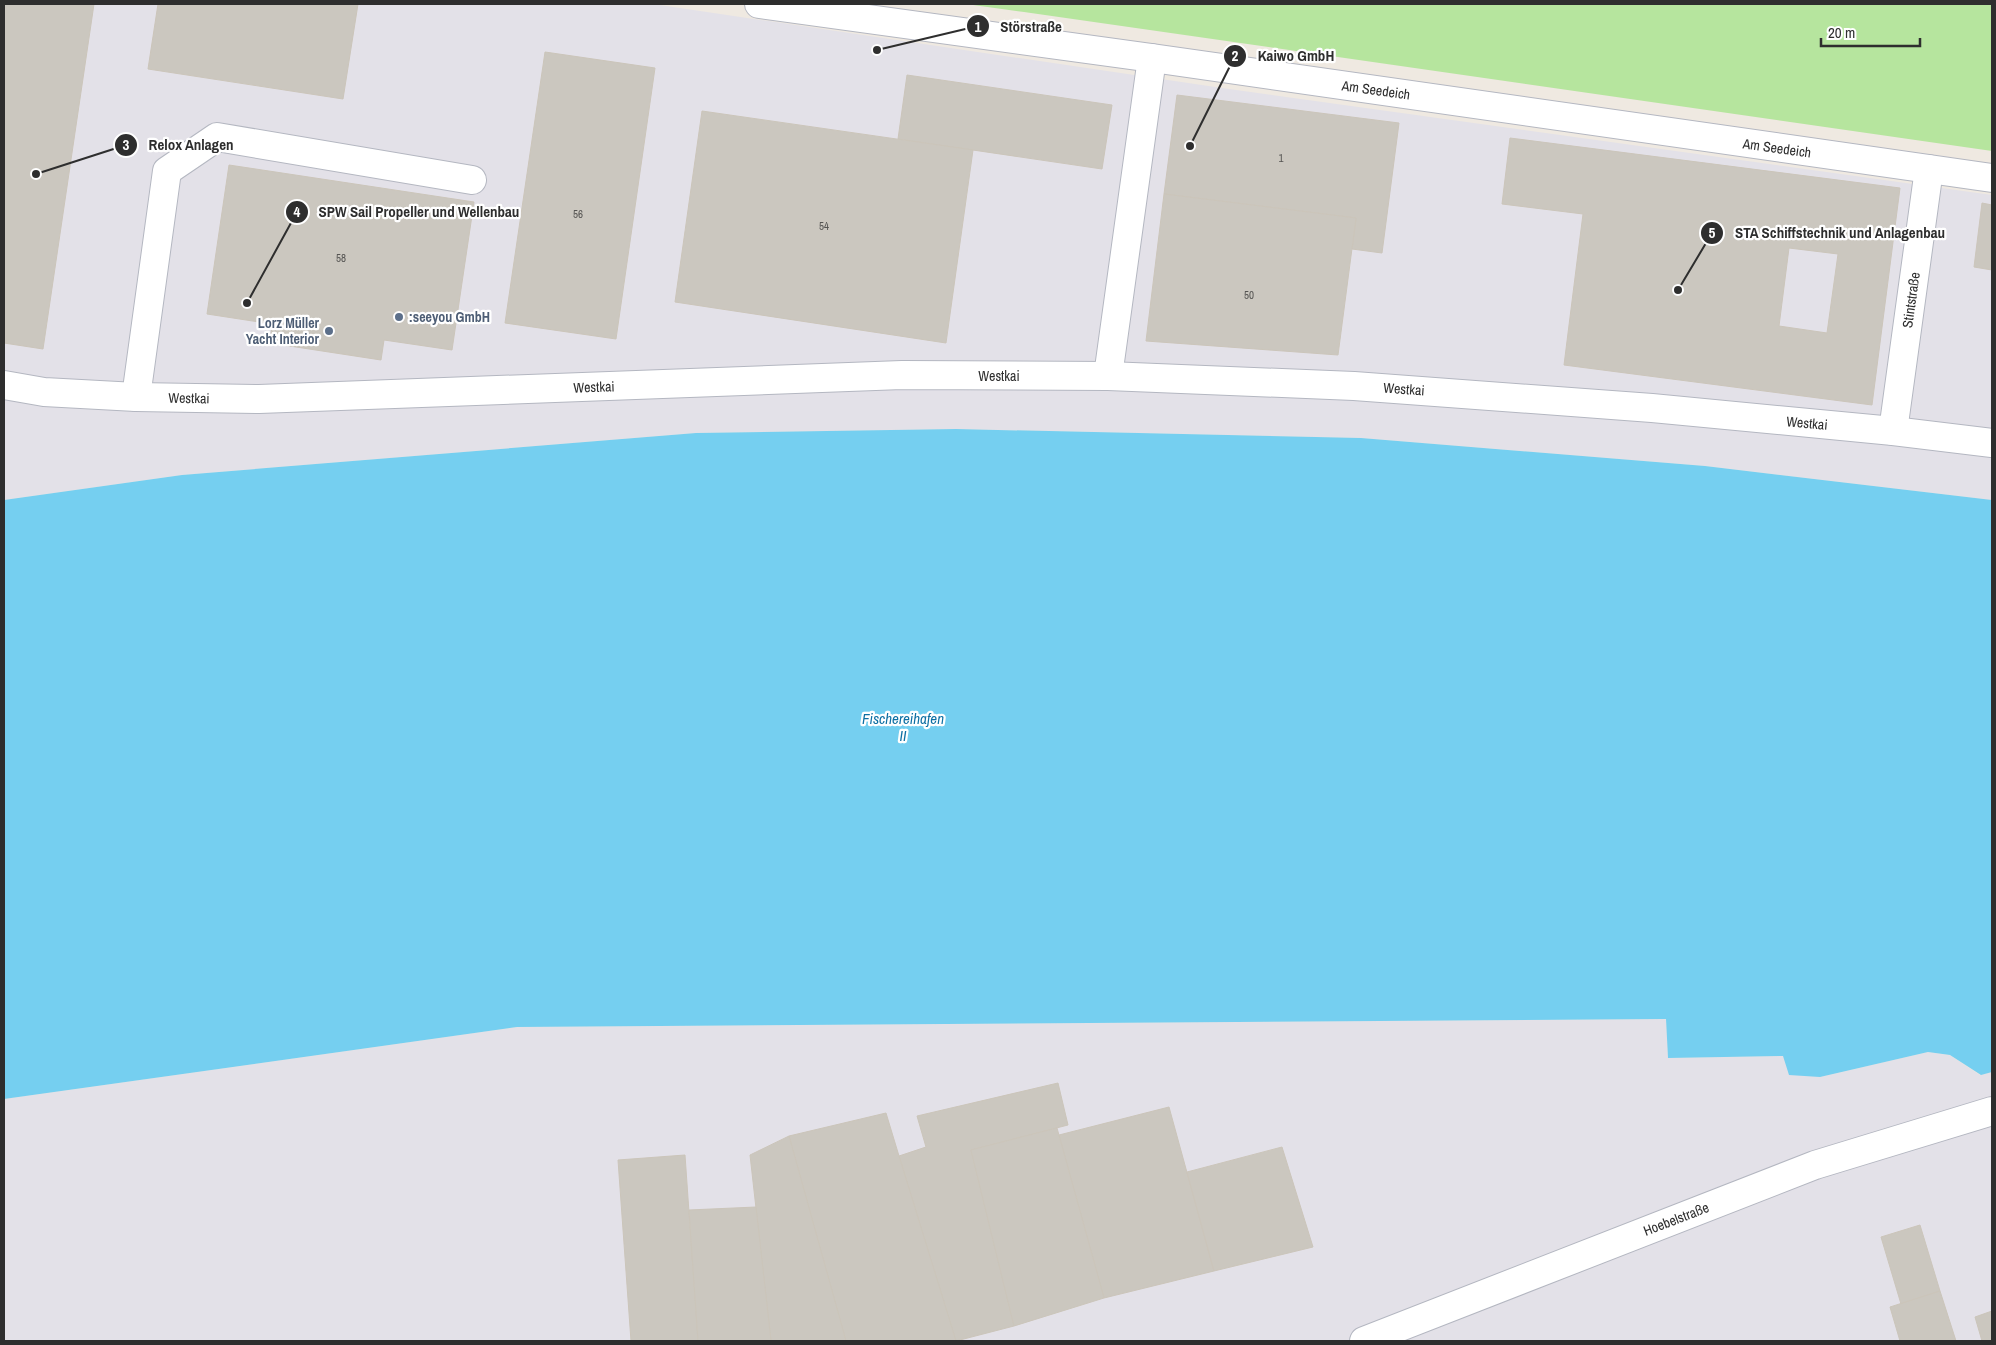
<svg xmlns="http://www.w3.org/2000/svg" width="1996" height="1345" font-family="'Archivo Narrow',sans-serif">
<rect width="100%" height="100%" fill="#efe9e1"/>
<g fill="#e3e1e8">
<path d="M4 4H653L1222 88 1992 195V500L1705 466 1361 438 956 429 696 433 182 475 4 500Z"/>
<path d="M1666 1019 1668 1058 1783 1056 1820 1077 1928 1052 1950 1055 1980 1075 1992 1072V1341H4V1099L517 1027Z"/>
</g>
<path fill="#b6e59e" d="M966 4H1992V151L1024 12Z"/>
<path fill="#75cff0" d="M956 429 1361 438 1705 466 1992 500V1072L1981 1075 1950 1055 1928 1052 1820 1077 1789 1075 1783 1056 1668 1058 1666 1019 517 1027 4 1099V500L182 475 696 433Z"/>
<g fill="#cbc7bf" stroke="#cbc5ba" fill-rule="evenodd">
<path d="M4 4H94L43 349 4 343Z"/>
<path d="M158 4H358L343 99 148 69Z"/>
<path d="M545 52 655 68 616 339 505 323Z"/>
<path d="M907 75 1112 105 1102 169 898 139Z"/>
<path d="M1177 95 1399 123 1382 253 1352 249 1356 218 1164 194Z"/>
<path d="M702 111 973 150 946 343 675 302Z"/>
<path d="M1510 138 1900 188 1872 405 1564 365 1583 214 1502 204ZM1789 248 1838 254 1827 333 1779 326Z"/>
<path d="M229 165 474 202 452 350 384 340 381 360 270 343 272 324 207 314Z"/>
<path d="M1164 194 1356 218 1338 355 1146 341Z"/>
<path d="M1982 203 1992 205V270L1974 267Z"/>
<path d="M1058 1083 1068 1125 971 1150 1014 1326 956 1341 899 1156 926 1147 917 1116Z"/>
<path d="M1169 1107 1214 1271 1104 1298 1059 1135Z"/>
<path d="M886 1113 899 1156 956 1341H846L789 1136Z"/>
<path d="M1057 1128 1104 1298 1014 1326 971 1150Z"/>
<path d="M789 1136 846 1341H771L750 1155Z"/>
<path d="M1282 1147 1313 1247 1214 1271 1187 1172Z"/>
<path d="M685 1155 698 1341H631L618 1160Z"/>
<path d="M756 1207 771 1341H698L689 1210Z"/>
<path d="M1920 1225 1940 1291 1901 1304 1881 1237Z"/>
<path d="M1940 1291 1956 1341H1900L1890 1307Z"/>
<path d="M1992 1311V1341H1982L1975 1317Z"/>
</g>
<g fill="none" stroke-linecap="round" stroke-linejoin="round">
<defs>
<g id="minor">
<path d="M759 4 1152 58 1992 178"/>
<path d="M1108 376 1152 58"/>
<path d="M4 385 44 392 136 397 259 399 902 375 1108 376 1354 386 1652 408 1893 431 1992 443"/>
<path d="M136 397 167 171 217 137 472 180"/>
<path d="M1893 431 1929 169"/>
<path d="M1364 1341 1815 1165 1992 1111"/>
</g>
</defs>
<use href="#minor" stroke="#b4b7c1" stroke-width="30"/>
<use href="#minor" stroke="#fff" stroke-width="28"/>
</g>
<g fill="#5c6f8a" stroke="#fff" stroke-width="2">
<circle cx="399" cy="317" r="5"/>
<circle cx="329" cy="331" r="5"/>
</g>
<g text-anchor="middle" stroke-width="4.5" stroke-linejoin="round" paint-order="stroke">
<g font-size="11" fill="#555452">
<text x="1281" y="162">1</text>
<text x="578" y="218">56</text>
<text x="824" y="230">54</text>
<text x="341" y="262">58</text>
<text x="1249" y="299">50</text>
</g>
<g font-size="14" fill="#2e2e2e" stroke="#fff">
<text transform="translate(1376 90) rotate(8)" y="5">Am Seedeich</text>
<text transform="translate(1777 148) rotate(8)" y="5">Am Seedeich</text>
<text transform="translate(1911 300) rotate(-82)" y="5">Stintstraße</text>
<text x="999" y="381">Westkai</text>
<text transform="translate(594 387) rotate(-2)" y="5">Westkai</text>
<text transform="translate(1404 389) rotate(4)" y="5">Westkai</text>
<text transform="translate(189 398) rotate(1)" y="5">Westkai</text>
<text transform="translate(1807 423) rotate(5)" y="5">Westkai</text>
<text transform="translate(1676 1219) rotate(-21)" y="5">Hoebelstraße</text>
</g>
<g font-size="14" font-weight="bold" fill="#4e5e75" stroke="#fff" text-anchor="start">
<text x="409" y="322">:seeyou GmbH</text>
<text x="319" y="328" text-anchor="end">Lorz Müller<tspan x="319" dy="16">Yacht Interior</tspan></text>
</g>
<g font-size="15" font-style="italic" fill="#0d6fa3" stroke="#fff">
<text x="903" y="724">Fischereihafen<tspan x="903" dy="17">II</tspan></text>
</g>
</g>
<path fill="none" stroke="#2e2e2e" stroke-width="2" d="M877 50L978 26M1190 146L1235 56M36 174L126 145M247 303L297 212M1678 290L1712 233"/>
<g fill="#2e2e2e" stroke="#fff" stroke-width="2">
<circle cx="877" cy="50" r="5"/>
<circle cx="1190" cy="146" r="5"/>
<circle cx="36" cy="174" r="5"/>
<circle cx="247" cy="303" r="5"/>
<circle cx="1678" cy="290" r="5"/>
<circle cx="978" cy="26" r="12"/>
<circle cx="1235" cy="56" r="12"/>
<circle cx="126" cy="145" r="12"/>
<circle cx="297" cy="212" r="12"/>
<circle cx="1712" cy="233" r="12"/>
</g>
<g font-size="15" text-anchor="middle" font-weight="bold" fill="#fff">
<text x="978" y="32">1</text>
<text x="1235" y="61">2</text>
<text x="126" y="150">3</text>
<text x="297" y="217">4</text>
<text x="1712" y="238">5</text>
</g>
<g font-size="15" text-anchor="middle" font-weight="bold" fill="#2e2e2e" stroke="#fff" stroke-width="4.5" stroke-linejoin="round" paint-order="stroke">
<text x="1031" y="32">Störstraße</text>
<text x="1296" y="61">Kaiwo GmbH</text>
<text x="191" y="150">Relox Anlagen</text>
<text x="419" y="217">SPW Sail Propeller und Wellenbau</text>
<text x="1840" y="238">STA Schiffstechnik und Anlagenbau</text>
</g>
<rect width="1996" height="1345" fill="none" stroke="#2e2e2e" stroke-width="10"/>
<path d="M1821 38v8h99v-8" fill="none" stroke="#2e2e2e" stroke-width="2.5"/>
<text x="1828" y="38" font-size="15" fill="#2e2e2e" stroke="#ffffff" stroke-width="4" paint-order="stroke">20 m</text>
</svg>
